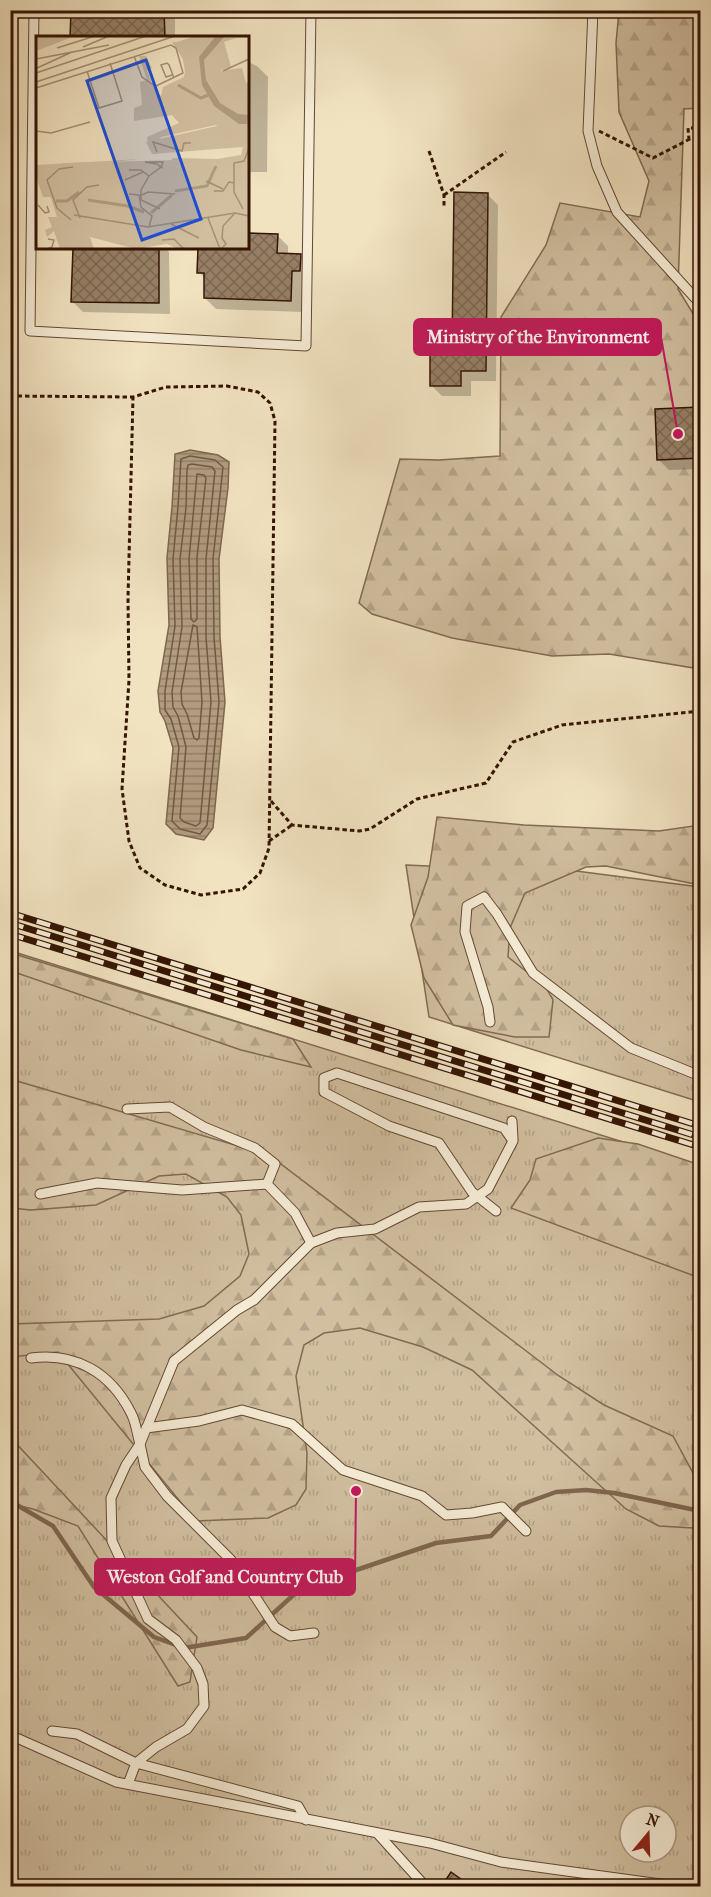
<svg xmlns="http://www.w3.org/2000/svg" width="711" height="1897" font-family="'IM FELL French Canon',serif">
<defs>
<pattern id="grass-tufts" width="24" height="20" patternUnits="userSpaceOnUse" patternTransform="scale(1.5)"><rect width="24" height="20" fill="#d1bfa0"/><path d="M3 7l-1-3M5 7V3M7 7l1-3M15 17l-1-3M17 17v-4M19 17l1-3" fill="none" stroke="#b4a388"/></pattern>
<pattern id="forest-firs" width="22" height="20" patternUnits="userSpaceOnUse" patternTransform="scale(1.5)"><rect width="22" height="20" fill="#d1bfa0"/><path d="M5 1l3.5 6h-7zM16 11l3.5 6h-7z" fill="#b4a388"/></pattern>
<pattern id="water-rules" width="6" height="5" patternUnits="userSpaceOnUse" patternTransform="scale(1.5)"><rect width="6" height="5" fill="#b19c80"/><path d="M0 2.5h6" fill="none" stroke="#917e67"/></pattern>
<pattern id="building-cross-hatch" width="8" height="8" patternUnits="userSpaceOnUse" patternTransform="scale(1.5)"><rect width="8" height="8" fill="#967f65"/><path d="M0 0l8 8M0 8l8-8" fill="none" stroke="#7b6751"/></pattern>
</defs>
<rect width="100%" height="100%" fill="#f1e2c0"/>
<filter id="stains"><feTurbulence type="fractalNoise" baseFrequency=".00333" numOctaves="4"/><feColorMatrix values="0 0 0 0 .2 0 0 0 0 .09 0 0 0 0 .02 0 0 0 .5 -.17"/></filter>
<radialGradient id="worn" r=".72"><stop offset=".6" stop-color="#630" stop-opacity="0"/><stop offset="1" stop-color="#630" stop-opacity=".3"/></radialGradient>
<g fill="url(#grass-tufts)" stroke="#826a52" stroke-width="1.5" fill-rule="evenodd">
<path d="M406 865 539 871 545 867 700 887V1102L429 1017Z"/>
<path d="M11 951 700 1166V1886H11ZM630 1816H666V1852H630Z"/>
</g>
<g fill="url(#forest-firs)" stroke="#826a52" stroke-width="1.5">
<path d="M619 11H700V108L684 109 678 289 700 325V669L609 654 552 656 452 638 372 614 359 603 400 459 439 460 500 456 501 317 546 245 560 203 640 217 649 181 619 112 616 43Z"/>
<path d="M437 817 524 825 659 831 700 825V885L606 866 586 867 525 893 510 928 508 957 545 986 553 1000 549 1037H515L453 1025 424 978 411 925 428 877Z"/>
<path d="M11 953 293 1039 311 1067 241 1050 11 971Z"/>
<path d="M10 1079 269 1155 559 1376 604 1405 673 1436 700 1486V1531L693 1528 659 1526 626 1509 472 1370 423 1347 360 1328 324 1333 304 1345 296 1376 307 1453 306 1489 296 1505 268 1518 196 1521 58 1352 11 1357V1324L159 1319 204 1306 240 1276 249 1254 241 1215 227 1197 186 1174 159 1176 96 1205 31 1210 11 1208Z"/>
<path d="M598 1138 638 1144 700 1165V1278L511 1208 530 1180 536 1159Z"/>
<path d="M10 1437 197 1637 190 1682 178 1686 78 1526 33 1509 11 1504Z"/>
</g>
<path fill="url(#water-rules)" stroke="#7f664e" stroke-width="1.5" d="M190 450 218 455 229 462 228 488 219 559 220 637 225 702 213 828 204 840 176 834 166 824 173 748 165 721 160 712 158 691 169 625 167 558 172 507 175 454Z"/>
<g fill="#0003">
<path d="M72 10H171L175 14V38H72Z"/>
<path d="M248 62 257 66 268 77 267 172H248Z"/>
<path d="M487 194 498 205 496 381H471V396H442L431 385 454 349Z"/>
<path d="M248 234 277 235 288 246V255H300L311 266 302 281V312L216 309 205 298 206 279 199 272 200 248H248Z"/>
<path d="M74 248H165L169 252 170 314 83 312 72 301Z"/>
<path d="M700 409V469L669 470 658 459 656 411Z"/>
</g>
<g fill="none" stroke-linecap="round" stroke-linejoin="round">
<g stroke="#725842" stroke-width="1.5">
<path d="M190 456 215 460 223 467 213 559 214 637 219 702 207 825 200 834 180 829 172 821 179 747 171 719 165 710V691L175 626 173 559 178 507 181 459Z"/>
<path d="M192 464 212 467 215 471 206 559V637L211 702 200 823 196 826 184 822 180 818 186 747 178 716 173 707 172 692 182 627 180 559 186 508 187 470 188 465Z"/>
<path d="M197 474 204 475 206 478 197 557V619L194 622 191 619 189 559Z"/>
<path d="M193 625 197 627 202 702 199 738 197 740 194 738 187 714 182 704 181 692Z"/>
</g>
<path stroke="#7f664e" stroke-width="4.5" d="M10 1501 53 1526 94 1587 154 1637 184 1648 246 1638 300 1589 436 1543 491 1536 520 1505 556 1492 586 1490 614 1493 700 1511"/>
</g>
<g fill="url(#building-cross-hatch)" stroke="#341403" stroke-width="1.5">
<path d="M71 10H164L165 38H70Z"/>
<path d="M454 192 488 193 486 371H461V386H430V347H452Z"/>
<path d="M248 233 278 234 277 253 301 254 300 271H292L291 301 204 298V273H197L198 248H248Z"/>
<path d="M73 248H159V303L71 302Z"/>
<path d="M700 407V458L657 460 655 409Z"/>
<path d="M451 1872 472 1887H441Z"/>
</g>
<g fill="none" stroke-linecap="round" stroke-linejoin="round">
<defs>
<g id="service">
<path d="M34 10 30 331 306 346 311 10"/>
<path d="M593 10 588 131 597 166 617 212 695 298 700 302"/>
<path d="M490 1022 488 1007 465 932 467 906 484 897 497 914 533 973 631 1048 700 1076"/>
<path d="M127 1109 170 1107 204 1127 255 1148 275 1164 267 1184 295 1213 311 1243"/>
<path d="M512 1121 513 1139"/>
<path d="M40 1194 97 1183 182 1190 267 1184"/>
<path d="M31 1358C76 1352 111 1373 131 1413 136 1422 137 1434 140 1444L126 1465 111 1498 112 1541 148 1619 176 1640 197 1668 203 1684 204 1706 187 1729 156 1747 136 1763 128 1784"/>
<path d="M146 1428 199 1421 242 1410 292 1424 343 1470 422 1496 446 1515 472 1513 502 1507 526 1531"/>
<path d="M314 1633 290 1636 275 1627 231 1560 167 1496 145 1467 140 1444 174 1361 237 1310 254 1300 311 1243 337 1233 375 1229 419 1207 466 1204 488 1189 513 1141 504 1128 337 1073 324 1078V1092L389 1126 439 1143 472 1192 496 1211"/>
<path d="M52 1731 77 1734 136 1763 298 1806 306 1820"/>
<path d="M10 1735 116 1782 430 1843 501 1862 675 1886"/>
<path d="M378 1834 425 1886"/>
</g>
</defs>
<use href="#service" stroke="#634832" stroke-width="11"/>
<g stroke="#341403" stroke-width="3" stroke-dasharray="4.5 3" stroke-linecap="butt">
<path d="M599 131 653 158 690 139"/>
<path d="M689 140 688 128H700"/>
<path d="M429 151 444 195V206"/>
<path d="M444 195 506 152"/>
<path d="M10 396 133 397 166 387 227 386 258 392 270 403 275 421 269 848 260 873 243 889 201 895 165 885 140 868 129 841 122 789 129 680 128 598 133 397"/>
<path d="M271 801 292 825 359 831 370 829 417 799 486 783 513 742 562 725 700 711"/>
<path d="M269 841 292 825"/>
</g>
<use href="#service" stroke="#f6ecd6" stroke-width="9"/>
<defs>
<g id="rail">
<path d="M10 913 700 1126"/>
<path d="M10 923 700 1137"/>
<path d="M10 934 700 1147"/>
</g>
</defs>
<use href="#rail" stroke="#341403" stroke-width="7"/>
<use href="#rail" stroke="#f6ecd6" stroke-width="4.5" stroke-dasharray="14" stroke-linecap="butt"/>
</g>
<g transform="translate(36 36)">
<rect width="213" height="213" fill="#f1e2c0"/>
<path d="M0 0H39L0 15ZM160 0 200 2 188 6 195 31 183 35 206 32 210 47 213 46V213H142L131 208 100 213 54 201 58 213H24L18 195 11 201 9 194 16 191 12 181H21L9 143 27 127 181 123 205 119 207 111 116 118 110 106 181 90 162 66 141 6Z" fill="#d1bfa0"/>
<path d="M168 5H175L162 26 166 49 182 73 173 74 180 89 125 101 120 108 127 116 118 118 112 110 111 101 143 87 136 79 98 85V72L106 69 104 46 111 44 103 20H110L116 32 111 34 116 49 125 60 127 51 148 41 149 36 147 23 136 6H142L156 24ZM167 24 178 30 184 41 180 63 172 50ZM137 122 183 123V126L176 140 173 133 128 131ZM105 123 25 131 17 136 22 146 107 134 152 149 154 154 119 146 115 149 119 162 111 167 95 156 86 160 114 176V181L101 170 68 172 50 166 52 161 83 158 102 151 108 145 104 139 88 145 45 152 28 161H7L0 141V129ZM204 125 207 134 204 146 209 162 213 163V175L194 165 195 135Z" fill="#d1bfa0"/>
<path d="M189 0 168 24 170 44 184 67 202 78 213 79 211 88H203L178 70 166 49 163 21 179 1Z" fill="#b19c80"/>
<path fill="none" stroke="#b19c80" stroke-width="3" d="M142 49 165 62 172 59M139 155 171 150 180 130M52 164 92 170 108 176M20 165H31L43 156M115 177 136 159"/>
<path fill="none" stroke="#a59074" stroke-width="1.5" d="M47 11 73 0M21 12 59 0M98 20 106 41 119 50M0 23 73 9M1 32 36 16M51 35 63 72 86 65 74 27M187 35 213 23M0 37 110 0M136 39 130 41 125 29 131 27 133 29 138 42M0 46 139 0M0 52 135 9 140 12 147 37 120 50M0 95 15 97 54 86M121 116 117 106 146 115 148 107H155M93 134H105L113 140M89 144 107 136M170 145 187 153M178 155H187L193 146 198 147M93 158 103 159 105 171 116 180 113 191M104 160 112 156 139 158M2 169 9 177 13 176 11 170M124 173 105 164V154L113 140 125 131 127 126H109L121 128 125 131 127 132M207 173 198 156V127L208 125 213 112M38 179 112 191 199 177 213 180M44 182 37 164 51 151 63 149M172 182 184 213M35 184 21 172 11 144 23 133 37 131M135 188 163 202M126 204 138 203 148 213M11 213 16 211 18 204 12 203M185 213 190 208 186 202 187 190 199 177"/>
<path fill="#1d4ed8" fill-opacity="0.15" stroke="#1d4ed8" stroke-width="3" d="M110 24 165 183 106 204 51 45Z"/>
<rect width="213" height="213" fill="none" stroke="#341403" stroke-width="3"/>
</g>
<path fill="none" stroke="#c2185b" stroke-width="2" d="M678 434L661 337M356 1491L355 1577"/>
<g fill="#c2185b" stroke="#f6ecd6" stroke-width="2">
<circle cx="678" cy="434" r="6"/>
<circle cx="356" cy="1491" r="6"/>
</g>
<g fill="#c2185b" stroke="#c2185b" stroke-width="2">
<rect x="414" y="319" width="247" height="36" rx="6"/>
<rect x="95" y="1559" width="260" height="36" rx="6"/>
</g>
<g font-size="18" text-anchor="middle" font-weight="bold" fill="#fff">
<text x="538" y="343">Ministry of the Environment</text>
<text x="225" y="1583">Weston Golf and Country Club</text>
</g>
<rect width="711" height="1897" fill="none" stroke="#f1e2c0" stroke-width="36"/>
<rect x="12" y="12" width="687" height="1873" fill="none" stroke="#341403" stroke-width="3"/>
<rect x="18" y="18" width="675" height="1861" fill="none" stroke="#341403" stroke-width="1.5"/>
<g transform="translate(648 1834) rotate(19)"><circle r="28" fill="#f6ecd6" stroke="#a89682" stroke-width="1.5"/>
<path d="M0-4.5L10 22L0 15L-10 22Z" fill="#8f2418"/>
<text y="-9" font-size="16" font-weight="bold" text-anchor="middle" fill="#341403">N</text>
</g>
<rect width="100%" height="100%" filter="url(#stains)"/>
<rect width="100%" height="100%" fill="url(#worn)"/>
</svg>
